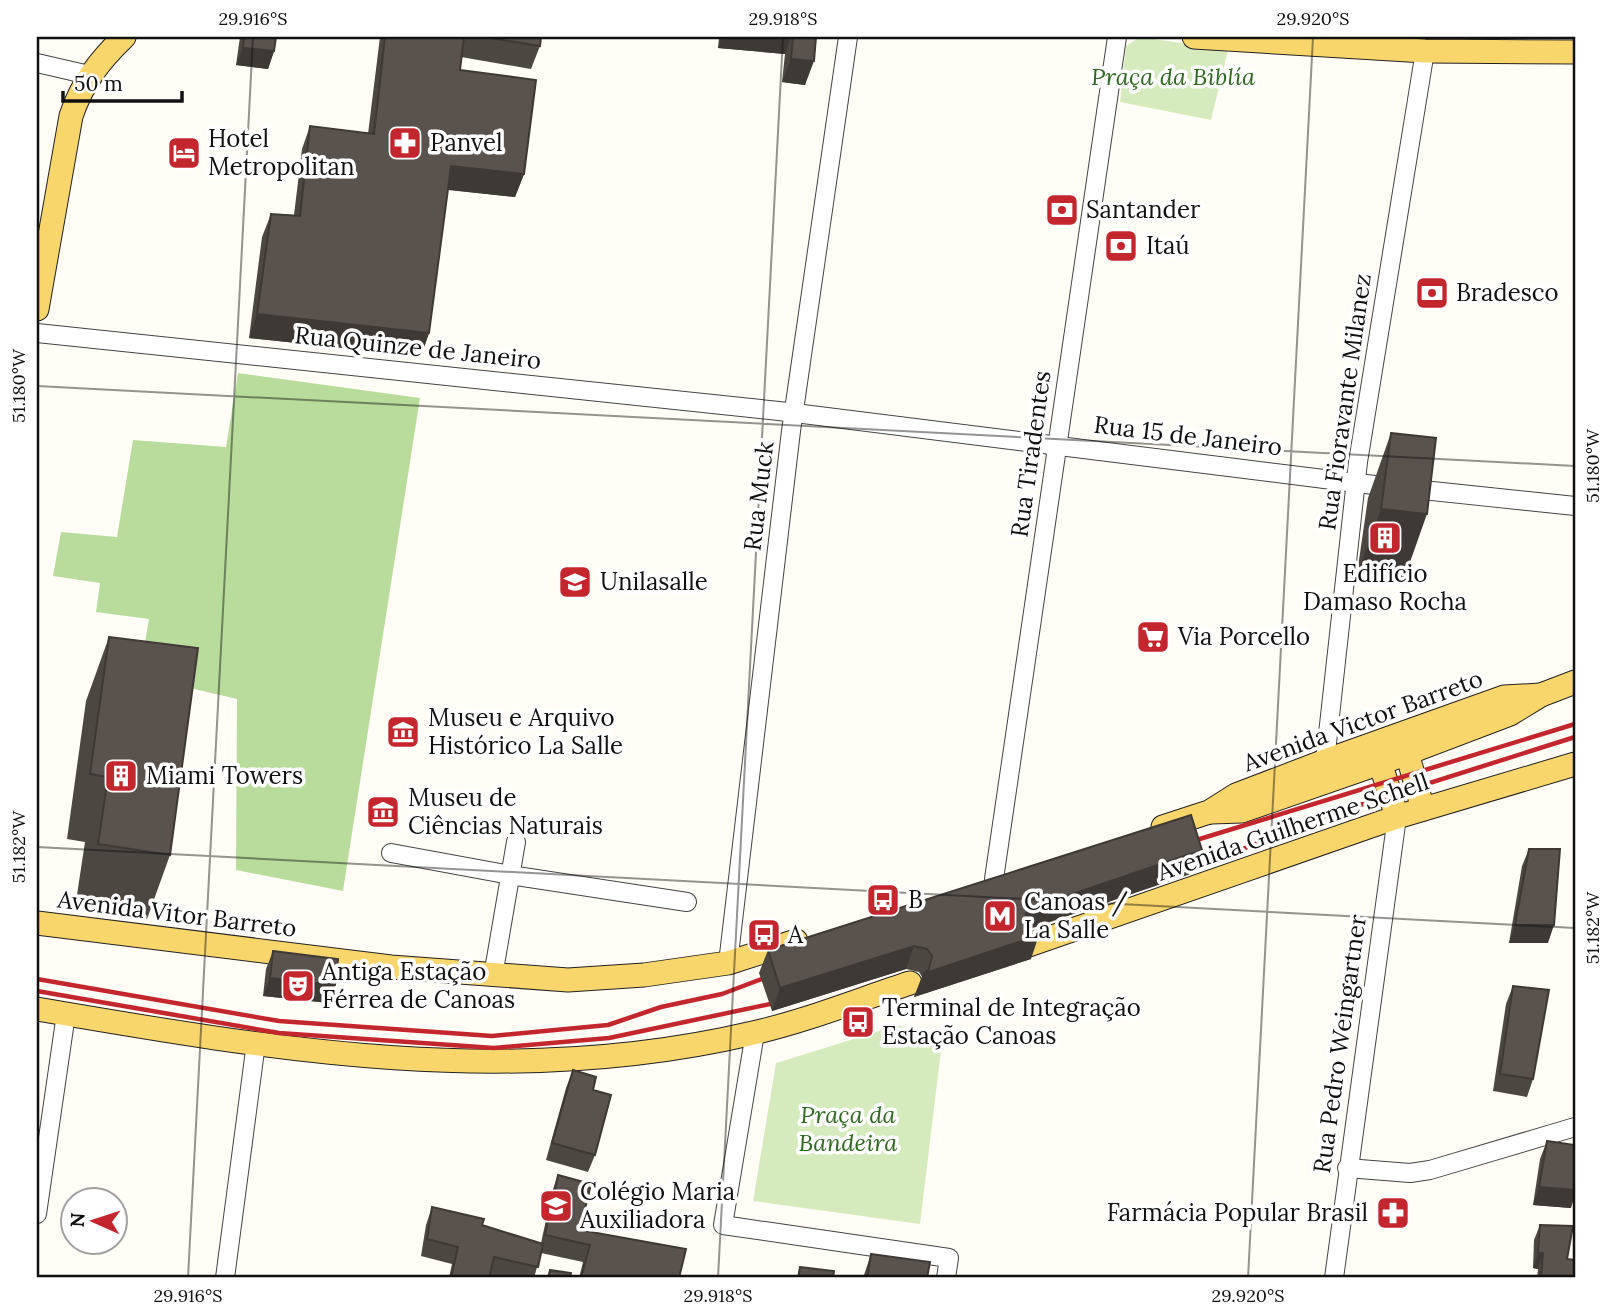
<svg xmlns="http://www.w3.org/2000/svg" width="1612" height="1315" font-family="Lora,serif">
<rect width="100%" height="100%" fill="#fffdf5"/>
<g fill="#d5ebbd">
<path d="M1140 37 1228 50 1211 120 1120 102 1126 46Z"/>
<path d="M899 1025 941 1050 920 1224 753 1201 776 1063Z"/>
</g>
<path fill="#b9dc9c" d="M238 373 420 398 343 891 236 870 237 699 139 676 149 619 96 612 100 583 53 576 61 532 117 537 133 440 226 447Z"/>
<g fill="none" stroke-linecap="round" stroke-linejoin="round">
<defs>
<g id="minor">
<path d="M37 63 89 75"/>
<path d="M37 333 779 411 1356 483 1575 506"/>
<path d="M1325 761 1358 462 1425 51"/>
<path d="M391 853 510 875 687 902"/>
<path d="M994 879 1117 37"/>
<path d="M728 963 791 431 848 37"/>
<path d="M493 976 516 842"/>
<path d="M755 1033 723 1225 949 1258 946 1278"/>
<path d="M1347 1168 1410 1173 1430 1170 1575 1127"/>
<path d="M37 1214 66 1014"/>
<path d="M225 1278 256 1043"/>
<path d="M1334 1278 1397 817"/>
</g>
<g id="major">
<path d="M1194 37 1425 51 1575 52"/>
<path d="M37 309 71 116C82 83 100 60 124 37"/>
<path d="M1407 753 1423 809"/>
<path d="M1380 762 1397 817"/>
<path d="M1211 812 1242 811 1389 760 1510 714 1541 695 1575 682"/>
<path d="M1163 827 1209 812 1236 795 1325 761 1504 697 1541 695"/>
<path d="M37 923 391 967 568 980 644 975 728 963 796 941"/>
<path d="M1029 945 1397 817 1575 764"/>
<path d="M37 1009C276 1050 512 1090 753 1033 806 1021 858 1000 910 983"/>
</g>
</defs>
<use href="#minor" stroke="#444" stroke-width="20"/>
<use href="#major" stroke="#222" stroke-width="25"/>
<use href="#minor" stroke="#fff" stroke-width="18"/>
<use href="#major" stroke="#f9d66b" stroke-width="23"/>
<g stroke="#c4262e" stroke-width="4.5">
<path d="M1180 845 1575 724"/>
<path d="M1176 876 1319 818 1575 737"/>
<path d="M37 979 279 1021 492 1036 608 1025 661 1007 722 994 780 972"/>
<path d="M37 991 279 1033 494 1048 609 1038 789 1000"/>
</g>
</g>
<g fill="#4d4742">
<path d="M240 37H276L274 51 268 69 236 65Z"/>
<path d="M380 37H541L540 46 531 69 461 57 460 70 524 174 515 197 448 190 429 333 421 356 249 338 262 237 271 214 294 215 302 149 310 126 368 134Z"/>
<path d="M719 37H816L805 85 782 82 785 54 718 48Z"/>
<path d="M1391 433 1404 579 1357 574 1368 498Z"/>
<path d="M109 637 170 855 147 919 75 908 85 842 67 839 86 701Z"/>
<path d="M1529 849 1548 943H1509L1522 866Z"/>
<path d="M1202 850 1193 873 1027 930 1031 959 914 997 922 977 919 972 906 969 772 1011 759 973 768 950Z"/>
<path d="M273 951 335 985 329 1003 263 996 266 969Z"/>
<path d="M1513 986 1533 1079 1527 1097 1493 1091 1506 1004Z"/>
<path d="M573 1070 593 1090 595 1155 588 1172 546 1160 566 1088Z"/>
<path d="M1547 1141 1571 1208 1533 1205 1540 1159Z"/>
<path d="M558 1175 580 1230 679 1278H579L583 1262 541 1253 534 1278H505L490 1275 489 1278H449L452 1264 421 1256 426 1225 432 1207 482 1225 541 1243 552 1192Z"/>
<path d="M1540 1225 1567 1259 1575 1278H1537L1538 1269 1533 1268 1534 1240Z"/>
<path d="M871 1254 927 1278H863Z"/>
</g>
<g fill="#3f3936">
<path d="M722 37H791L785 54 718 48Z"/>
<path d="M243 48 274 51 268 69 236 65Z"/>
<path d="M791 59 814 61 805 85 782 82Z"/>
<path d="M451 166 524 174 515 197 442 189Z"/>
<path d="M257 314 429 333 421 356 249 338Z"/>
<path d="M1381 509 1427 514 1404 579 1357 574Z"/>
<path d="M1202 850 1193 873 1025 930 1018 936 1026 913 1034 907Z"/>
<path d="M1515 925H1554L1548 943H1509Z"/>
<path d="M1039 935 1031 959 914 997 923 974Z"/>
<path d="M914 946 906 969 772 1011 780 988Z"/>
<path d="M270 978 335 985 329 1003 263 996Z"/>
<path d="M1539 1187 1575 1190V1195L1571 1208 1533 1205Z"/>
<path d="M1538 1253H1543L1538 1269 1533 1268Z"/>
</g>
<g fill="#5a524d" stroke="#3f3936" stroke-width="2">
<path d="M244 37H276L274 51 243 48Z"/>
<path d="M385 37H464L460 70 536 80 524 174 451 166 429 333 257 314 271 214 300 216 310 126 374 134Z"/>
<path d="M484 37H541L540 46Z"/>
<path d="M793 37H816L814 61 791 59Z"/>
<path d="M1391 433 1436 438 1427 514 1381 509Z"/>
<path d="M109 637 198 648 170 855 98 844 108 777 90 774Z"/>
<path d="M1191 815 1202 850 1034 907 1026 913 1024 926 1029 933 1039 935 923 974 929 969 932 956 927 949 914 946 780 988 768 950Z"/>
<path d="M1529 849H1560L1554 925H1515Z"/>
<path d="M273 951 338 959 335 985 270 978Z"/>
<path d="M1513 986 1549 990 1533 1079 1500 1074Z"/>
<path d="M573 1070 596 1077 593 1090 611 1095 595 1155 552 1143Z"/>
<path d="M1547 1141 1575 1145V1190L1539 1187Z"/>
<path d="M558 1175 591 1184 580 1230 686 1249 679 1278H581L590 1245 545 1235Z"/>
<path d="M432 1207 484 1219 482 1225 543 1244 538 1267 494 1257 489 1278H451L458 1247 427 1239Z"/>
<path d="M1540 1225 1573 1226 1567 1259 1575 1260V1278H1541L1543 1253H1538Z"/>
<path d="M871 1254 930 1262 927 1278H867Z"/>
<path d="M800 1267 834 1271 833 1278H798Z"/>
<path d="M550 1270 571 1273 570 1278H548Z"/>
</g>
<path fill="none" stroke="#111" stroke-width="2" stroke-opacity="0.45" d="M37 386 1575 466M37 847 1575 928M188 1278 253 37M718 1278 783 37M1248 1278 1313 37"/>
<defs>
<symbol id="pharmacy-square" viewBox="-11 -11 22 22"><rect x="-9" y="-9" width="18" height="18" rx="4" fill="#c4262e" stroke="#fff"/><path d="M-2-6h4v4h4v4h-4v4h-4v-4h-4v-4h4Z" fill="#fff"/></symbol>
<symbol id="hotel-square" viewBox="-11 -11 22 22"><rect x="-9" y="-9" width="18" height="18" rx="4" fill="#c4262e" stroke="#fff"/><path d="M-6-4.5h1.5V1H6V5H4.5V3h-9V5H-6ZM-4 0a1.8 1.8 0 1 1 3.6 0ZM.5 0V-2.5h3Q6-2.5 6 0Z" fill="#fff"/></symbol>
<symbol id="bank-square" viewBox="-11 -11 22 22"><rect x="-9" y="-9" width="18" height="18" rx="4" fill="#c4262e" stroke="#fff"/><path d="M-6-4H6V4H-6ZM0-2.3a2.3 2.3 0 1 0 0 4.6a2.3 2.3 0 1 0 0-4.6Z" fill="#fff"/></symbol>
<symbol id="building-square" viewBox="-11 -11 22 22"><rect x="-9" y="-9" width="18" height="18" rx="4" fill="#c4262e" stroke="#fff"/><path d="M-4-6H4V6H1V3H-1V6H-4ZM-2.5-4.3h1.7v1.8h-1.7ZM.8-4.3h1.7v1.8H.8ZM-2.5-1h1.7V.8h-1.7ZM.8-1h1.7V.8H.8Z" fill="#fff"/></symbol>
<symbol id="university-square" viewBox="-11 -11 22 22"><rect x="-9" y="-9" width="18" height="18" rx="4" fill="#c4262e" stroke="#fff"/><path d="M0-5L7-2L0 1L-7-2ZM-4 1L0 2.5L4 1V4Q0 6-4 4Z" fill="#fff"/></symbol>
<symbol id="supermarket-square" viewBox="-11 -11 22 22"><rect x="-9" y="-9" width="18" height="18" rx="4" fill="#c4262e" stroke="#fff"/><path d="M-6-5.5h2.5l.6 2H6L4.5 2H-2.5L-4.4-4H-6ZM-1.5 3.2a1.3 1.3 0 1 0 .1 0ZM3 3.2a1.3 1.3 0 1 0 .1 0Z" fill="#fff"/></symbol>
<symbol id="museum-square" viewBox="-11 -11 22 22"><rect x="-9" y="-9" width="18" height="18" rx="4" fill="#c4262e" stroke="#fff"/><path d="M0-6L6-3V-2H-6V-3ZM-5-1h2V3h-2ZM-1-1h2V3h-2ZM3-1h2V3H3ZM-6 4H6V6H-6Z" fill="#fff"/></symbol>
<symbol id="bus-square" viewBox="-11 -11 22 22"><rect x="-9" y="-9" width="18" height="18" rx="4" fill="#c4262e" stroke="#fff"/><path d="M-5-6H5V4H4V6H2V4H-2V6H-4V4H-5ZM-3.5-4V0h7V-4ZM-3.5 1.2v1.5H-2V1.2ZM2 1.2v1.5H3.5V1.2Z" fill="#fff"/></symbol>
<symbol id="metro-square" viewBox="-11 -11 22 22"><rect x="-9" y="-9" width="18" height="18" rx="4" fill="#c4262e" stroke="#fff"/><path d="M-5.5 5V-5H-3L0 0L3-5H5.5V5H3V-.5L0 4L-3-.5V5Z" fill="#fff"/></symbol>
<symbol id="theatre-square" viewBox="-11 -11 22 22"><rect x="-9" y="-9" width="18" height="18" rx="4" fill="#c4262e" stroke="#fff"/><path d="M-5-5.5Q0-4 5-5.5V0Q5 5 0 6Q-5 5-5 0ZM-3.3-2.5H-1v1.5H-3.3ZM1-2.5H3.3v1.5H1ZM-2.8 1Q0 5.5 2.8 1Z" fill="#fff"/></symbol>
<symbol id="school-square" viewBox="-11 -11 22 22"><rect x="-9" y="-9" width="18" height="18" rx="4" fill="#c4262e" stroke="#fff"/><path d="M0-5L7-2L0 1L-7-2ZM-4 1L0 2.5L4 1V4Q0 6-4 4Z" fill="#fff"/></symbol>
</defs>
<g fill-rule="evenodd">
<use href="#pharmacy-square" x="386" y="124" width="38" height="38"/>
<use href="#hotel-square" x="165" y="134" width="38" height="38"/>
<use href="#bank-square" x="1043" y="191" width="38" height="38"/>
<use href="#bank-square" x="1102" y="227" width="38" height="38"/>
<use href="#bank-square" x="1413" y="274" width="38" height="38"/>
<use href="#building-square" x="1366" y="519" width="38" height="38"/>
<use href="#university-square" x="556" y="563" width="38" height="38"/>
<use href="#supermarket-square" x="1134" y="618" width="38" height="38"/>
<use href="#museum-square" x="384" y="713" width="38" height="38"/>
<use href="#building-square" x="102" y="757" width="38" height="38"/>
<use href="#museum-square" x="364" y="793" width="38" height="38"/>
<use href="#bus-square" x="864" y="881" width="38" height="38"/>
<use href="#metro-square" x="981" y="897" width="38" height="38"/>
<use href="#bus-square" x="745" y="916" width="38" height="38"/>
<use href="#theatre-square" x="279" y="967" width="38" height="38"/>
<use href="#bus-square" x="839" y="1003" width="38" height="38"/>
<use href="#school-square" x="537" y="1187" width="38" height="38"/>
<use href="#pharmacy-square" x="1374" y="1194" width="38" height="38"/>
</g>
<g text-anchor="middle" stroke-width="7" stroke-linejoin="round" paint-order="stroke">
<g font-size="24" font-style="italic" fill="#2f6b1f" stroke="#fff">
<text x="1173" y="85">Praça da Biblía</text>
<text x="848" y="1123">Praça da<tspan x="848" dy="28">Bandeira</tspan></text>
</g>
<g font-size="24" fill="#111" stroke="#fff" text-anchor="start">
<text x="208" y="147">Hotel<tspan x="208" dy="28">Metropolitan</tspan></text>
<text x="430" y="151">Panvel</text>
<text x="1086" y="218">Santander</text>
<text x="1146" y="254">Itaú</text>
<text x="1456" y="301">Bradesco</text>
<text x="1385" y="582" text-anchor="middle">Edifício<tspan x="1385" dy="28">Damaso Rocha</tspan></text>
<text x="600" y="590">Unilasalle</text>
<text x="1178" y="645">Via Porcello</text>
<text x="428" y="726">Museu e Arquivo<tspan x="428" dy="28">Histórico La Salle</tspan></text>
<text x="146" y="784">Miami Towers</text>
<text x="408" y="806">Museu de<tspan x="408" dy="28">Ciências Naturais</tspan></text>
<text x="908" y="908">B</text>
<text x="1024" y="910">Canoas /<tspan x="1024" dy="28">La Salle</tspan></text>
<text x="788" y="943">A</text>
<text x="322" y="980">Antiga Estação<tspan x="322" dy="28">Férrea de Canoas</tspan></text>
<text x="882" y="1016">Terminal de Integração<tspan x="882" dy="28">Estação Canoas</tspan></text>
<text x="580" y="1200">Colégio Maria<tspan x="580" dy="28">Auxiliadora</tspan></text>
<text x="1368" y="1221" text-anchor="end">Farmácia Popular Brasil</text>
</g>
<g font-size="24" fill="#111" stroke="#fff">
<text transform="translate(418 348) rotate(6)" y="8">Rua Quinze de Janeiro</text>
<text transform="translate(1345 402) rotate(-82)" y="8">Rua Fioravante Milanez</text>
<text transform="translate(1188 436) rotate(7)" y="8">Rua 15 de Janeiro</text>
<text transform="translate(1031 454) rotate(-82)" y="8">Rua Tiradentes</text>
<text transform="translate(759 496) rotate(-83)" y="8">Rua Muck</text>
<text transform="translate(1363 721) rotate(-20)" y="8">Avenida Victor Barreto</text>
<text transform="translate(1293 827) rotate(-19)" y="8">Avenida Guilherme Schell</text>
<text transform="translate(177 914) rotate(7)" y="8">Avenida Vitor Barreto</text>
<text transform="translate(1340 1044) rotate(-82)" y="8">Rua Pedro Weingartner</text>
</g>
</g>
<rect width="1612" height="1315" fill="none" stroke="#ffffff" stroke-width="77"/>
<g transform="translate(94 1221) rotate(273)"><circle r="33" fill="#ffffff" stroke="#a0a0a0" stroke-width="2"/>
<path d="M0-5L12 26L0 18L-12 26Z" fill="#c4262e"/>
<text y="-10" font-size="19" font-weight="bold" text-anchor="middle" fill="#111111">N</text>
</g>
<path d="M63 91v10h119v-10" fill="none" stroke="#111111" stroke-width="3.5"/>
<text x="74" y="91" font-size="21" fill="#111111" stroke="#ffffff" stroke-width="5" paint-order="stroke">50 m</text>
<rect x="38" y="38" width="1536" height="1238" fill="none" stroke="#111" stroke-width="2.5"/>
<g font-size="18" text-anchor="middle" fill="#111">
<text x="253" y="25">29.916°S</text>
<text x="783" y="25">29.918°S</text>
<text x="1313" y="25">29.920°S</text>
<text transform="translate(19 386) rotate(-90)" y="6">51.180°W</text>
<text transform="translate(1593 466) rotate(-90)" y="6">51.180°W</text>
<text transform="translate(19 847) rotate(-90)" y="6">51.182°W</text>
<text transform="translate(1593 928) rotate(-90)" y="6">51.182°W</text>
<text x="188" y="1302">29.916°S</text>
<text x="718" y="1302">29.918°S</text>
<text x="1248" y="1302">29.920°S</text>
</g>
</svg>
